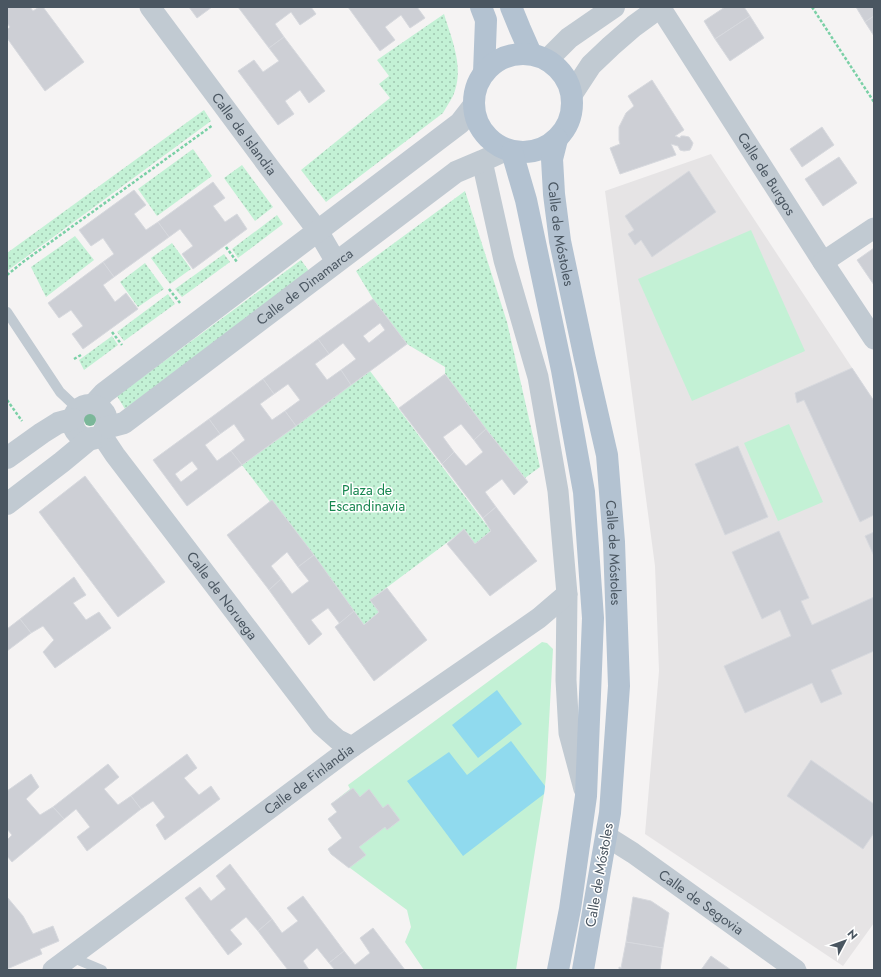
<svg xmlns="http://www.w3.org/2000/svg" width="881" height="977" font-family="Jost,sans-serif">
<defs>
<pattern id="green-dots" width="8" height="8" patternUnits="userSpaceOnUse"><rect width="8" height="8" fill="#c3f1d5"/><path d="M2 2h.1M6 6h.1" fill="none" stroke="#a0c6b0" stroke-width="1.8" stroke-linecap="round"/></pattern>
</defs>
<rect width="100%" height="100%" fill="#f5f3f3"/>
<path fill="#e6e4e5" d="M711 154 874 401V923L843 966 645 834 659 671 655 566 605 191Z"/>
<g fill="url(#green-dots)">
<path d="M444 14C452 40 465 69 453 96 450 102 446 107 443 113L326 202 301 170 390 98 379 84 389 76 377 60Z"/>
<path d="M204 110 211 121 7 271V253Z"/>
<path d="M193 149 212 176 157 216 138 189Z"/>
<path d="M242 165 273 207 255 221 224 178Z"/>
<path d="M465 191 507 322 540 467 525 478 486 429 445 374V367L407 344 373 299 356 271Z"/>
<path d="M277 215 283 224 238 258 232 249Z"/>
<path d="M75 236 94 260 46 297 31 267Z"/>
<path d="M172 243 191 269 170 284 151 258Z"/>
<path d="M224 254 230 262 182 297 175 289Z"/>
<path d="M301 260 309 271 125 409 117 396Z"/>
<path d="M145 263 164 289 138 307 120 282Z"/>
<path d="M168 294 175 304 124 341 117 332Z"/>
<path d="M112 336 118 345 84 370 79 360Z"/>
<path d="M370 371 491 531 475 544 464 530 370 600 379 612 364 625 242 465Z"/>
</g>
<g fill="#c3f1d5">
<path d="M751 230 805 351 692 401 638 279Z"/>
<path d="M789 424 823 502 778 521 744 443Z"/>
<path d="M542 642 547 643 553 649 546 777 544 794 516 970H424L405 942 411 927 407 910 331 854 328 849 342 838 328 819 337 812 331 804 350 789 348 785Z"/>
</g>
<g fill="#90daee">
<path d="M497 690 522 724 478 758 452 725Z"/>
<path d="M511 741 545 786 544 794 463 856 407 781 449 752 467 775Z"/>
</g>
<g fill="#cdcfd5" stroke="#d7d9de" fill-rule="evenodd">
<path d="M7 7H30L33 11 39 7H43L84 62 45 91 7 38V30L10 27 7 23Z"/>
<path d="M189 7H212L197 18Z"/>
<path d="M238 7H311L316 14 300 25 291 12 275 24 284 37 269 48Z"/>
<path d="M348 7H417L425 18 410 28 401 15 385 27 395 40 380 51Z"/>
<path d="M725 7H744L750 16 715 39 704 21Z"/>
<path d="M856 7H874V16L865 22Z"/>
<path d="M750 16 764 38 730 61 715 39Z"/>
<path d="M874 16V36L865 22Z"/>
<path d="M284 37 325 91 309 103 300 90 285 101 294 114 278 125 238 71 254 60 263 72 279 61 269 48Z"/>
<path d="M652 80 684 130 675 136 680 138 681 136H684L689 137 693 143 692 146 690 150 684 151 680 150 678 146 671 144 676 155 620 174 610 148 620 144 619 140V127L626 113 634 106 628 96Z"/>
<path d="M822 127 834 145 802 167 790 149Z"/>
<path d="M839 157 857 183 823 206 805 179Z"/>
<path d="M689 171 716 212 652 257 641 240 635 245 628 234 634 230 625 216Z"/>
<path d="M213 182 225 198 213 206 225 222 237 214 247 229 193 269 182 254 193 246 180 229 169 237 158 222Z"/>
<path d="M134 190 146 205 134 214 146 230 158 222 169 237 114 277 103 262 114 254 103 238 91 246 79 230Z"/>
<path d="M874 248V285L857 260Z"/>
<path d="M103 262 114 277 103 285 115 302 126 293 138 309 83 349 72 334 83 326 71 310 59 318 48 303Z"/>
<path d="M373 299 407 344 351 385 341 370 356 359 343 343 329 354 318 339ZM380 323 385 330 369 343 363 336Z"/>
<path d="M318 339 329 354 315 364 327 380 341 370 351 385 296 426 285 411 300 400 288 384 274 394 263 379Z"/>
<path d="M852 368 874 401V515L860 522 804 400 797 403 795 393Z"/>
<path d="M445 374 486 429 474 440 461 424 443 437 454 452 442 464 399 408Z"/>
<path d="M263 379 274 394 260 404 272 420 285 411 296 426 242 465 231 451 245 440 234 424 220 434 209 419Z"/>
<path d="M209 419 220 434 205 445 217 461 231 451 242 465 187 506 153 460ZM192 461 198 469 181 482 175 474Z"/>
<path d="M486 429 528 482 514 495 502 479 485 492 496 507 483 518 442 464 454 452 466 466 483 452 474 440Z"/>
<path d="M738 446 768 517 725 535 695 464Z"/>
<path d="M85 476 165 582 118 617 39 512Z"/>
<path d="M272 500 314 555 298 567 287 552 271 566 281 579 269 590 227 535Z"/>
<path d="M496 507 537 561 490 596 447 544 464 529 475 544 491 531 483 518Z"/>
<path d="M779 531 809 598 801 601 812 625 874 597V651L831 670 842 694 821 703 812 683 745 713 724 666 791 636 780 610 762 619 732 552Z"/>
<path d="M874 532V556L865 536Z"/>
<path d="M314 555 354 611 340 624 328 608 311 620 322 634 309 645 269 590 281 579 292 594 309 581 298 567Z"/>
<path d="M74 577 86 595 73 603 86 620 99 612 111 628 55 668 43 652 54 640 43 626 31 633 20 619Z"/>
<path d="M387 588 427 640 374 681 335 627 354 611 364 625 379 612 370 600Z"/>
<path d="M20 619 31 633 7 651V629Z"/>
<path d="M187 754 197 768 184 778 199 795 211 786 220 799 165 840 156 825 165 817 153 801 141 809 131 796Z"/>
<path d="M811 760 874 804V833L863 849 787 796Z"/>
<path d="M108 764 119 777 104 789 118 805 131 796 141 809 87 851 77 837 90 827 76 809 64 819 53 807Z"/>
<path d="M31 774 39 787 26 799 40 815 53 807 64 819 12 862 7 856V840L12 835 7 829V791Z"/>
<path d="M353 788 360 797 369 789 383 808 388 804 400 820 387 830 385 827 359 847 366 855 349 868 331 854 328 849 342 838 328 819 337 812 331 804Z"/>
<path d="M230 864 272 919 258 931 246 917 230 930 242 944 228 955 185 898 200 887 211 901 226 889 216 876Z"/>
<path d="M303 896 344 951 329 963 317 948 303 961 309 970H288L258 931 272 919 282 933 298 921 287 908Z"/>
<path d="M7 897 23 916 33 934 53 926 59 941 40 949 42 954 7 969Z"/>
<path d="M633 897 651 901 669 913 663 948 626 942Z"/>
<path d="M373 928 405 970H335L329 963 344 951 355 965 370 953 360 938Z"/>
<path d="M626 942 663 948 660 970H619V967L621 968Z"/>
<path d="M711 956 731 970H701Z"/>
</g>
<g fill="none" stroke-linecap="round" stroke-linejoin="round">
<g stroke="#7ad0a6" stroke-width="2.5" stroke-dasharray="3 2" stroke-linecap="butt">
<path d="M812 7 874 102"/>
<path d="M226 247 237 262"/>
<path d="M7 275 23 262 213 125"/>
<path d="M169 289 180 303"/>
<path d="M112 332 122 345"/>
<path d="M74 359 81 355"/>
<path d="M7 400 22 421"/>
</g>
<g stroke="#c1cad2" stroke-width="10">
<path d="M7 312 60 392 78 409"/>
<path d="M71 957 102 970"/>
</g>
<g stroke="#c1cad2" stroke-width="21">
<path id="s1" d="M150 7 269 167 318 231 336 262"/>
<path id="s2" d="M660 7 823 262 874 339"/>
<path d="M482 161 504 260 538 377 558 491 567 594 566 680 569 733 584 789"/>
<path d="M823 262 874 228"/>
<path id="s3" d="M101 434 115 455 321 725 338 740 352 747"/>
<path id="s4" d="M606 836 633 853 796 970"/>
<path id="s5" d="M53 970 352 747 539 618 567 594"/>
</g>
<g stroke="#c1cad2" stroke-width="22">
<path d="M547 60 569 38 614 7"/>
<path d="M572 94 591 65 611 46 634 26 660 7"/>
<path d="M93 405 104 393 435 142 460 123 474 105"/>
<circle cx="90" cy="422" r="17"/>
<path id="s6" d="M105 428 124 423 456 172 482 161 506 150"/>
<path d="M7 458 42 433 58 423 73 419"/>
<path d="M7 504 62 462 91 438"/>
</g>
<g stroke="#b3c2d1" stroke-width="22">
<path d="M481 7 486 20 484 73"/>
<path d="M511 7 520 29 531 54"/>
<circle cx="523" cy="103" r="49"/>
<path id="s7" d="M557 139 552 159 554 194 560 241 585 359 607 455 614 542 619 686 610 813 583 970"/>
<path d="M512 152 526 200 562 370 584 492 593 618 586 796 570 909 558 970"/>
</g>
</g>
<circle fill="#7bb799" cx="90" cy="420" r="6"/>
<g text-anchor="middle" stroke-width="3" stroke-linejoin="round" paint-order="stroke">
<g font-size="14" fill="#4a5661" stroke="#fff">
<text dy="5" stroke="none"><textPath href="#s1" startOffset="158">Calle de Islandia</textPath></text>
<text dy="5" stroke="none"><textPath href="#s2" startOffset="198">Calle de Burgos</textPath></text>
<text dy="5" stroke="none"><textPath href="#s7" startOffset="96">Calle de Móstoles</textPath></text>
<text dy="5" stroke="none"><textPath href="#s6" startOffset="246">Calle de Dinamarca</textPath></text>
<text dy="5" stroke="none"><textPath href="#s7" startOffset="420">Calle de Móstoles</textPath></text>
<text dy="5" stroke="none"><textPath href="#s3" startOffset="202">Calle de Noruega</textPath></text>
<text dy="5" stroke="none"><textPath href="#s5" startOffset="319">Calle de Finlandia</textPath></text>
<text transform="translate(599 875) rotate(-80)" y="5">Calle de Móstoles</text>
<text dy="5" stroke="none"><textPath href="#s4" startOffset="116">Calle de Segovia</textPath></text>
</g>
<g font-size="14" fill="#17864f" stroke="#fff">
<text x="367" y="495">Plaza de<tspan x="367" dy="16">Escandinavia</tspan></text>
</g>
</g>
<rect width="881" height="977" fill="none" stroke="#4a5661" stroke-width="16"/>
<g transform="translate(845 941) rotate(49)" stroke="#ffffff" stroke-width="3" paint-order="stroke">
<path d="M0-3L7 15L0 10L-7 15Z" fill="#4a5661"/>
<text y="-6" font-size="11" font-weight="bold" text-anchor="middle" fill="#4a5661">N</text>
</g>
</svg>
